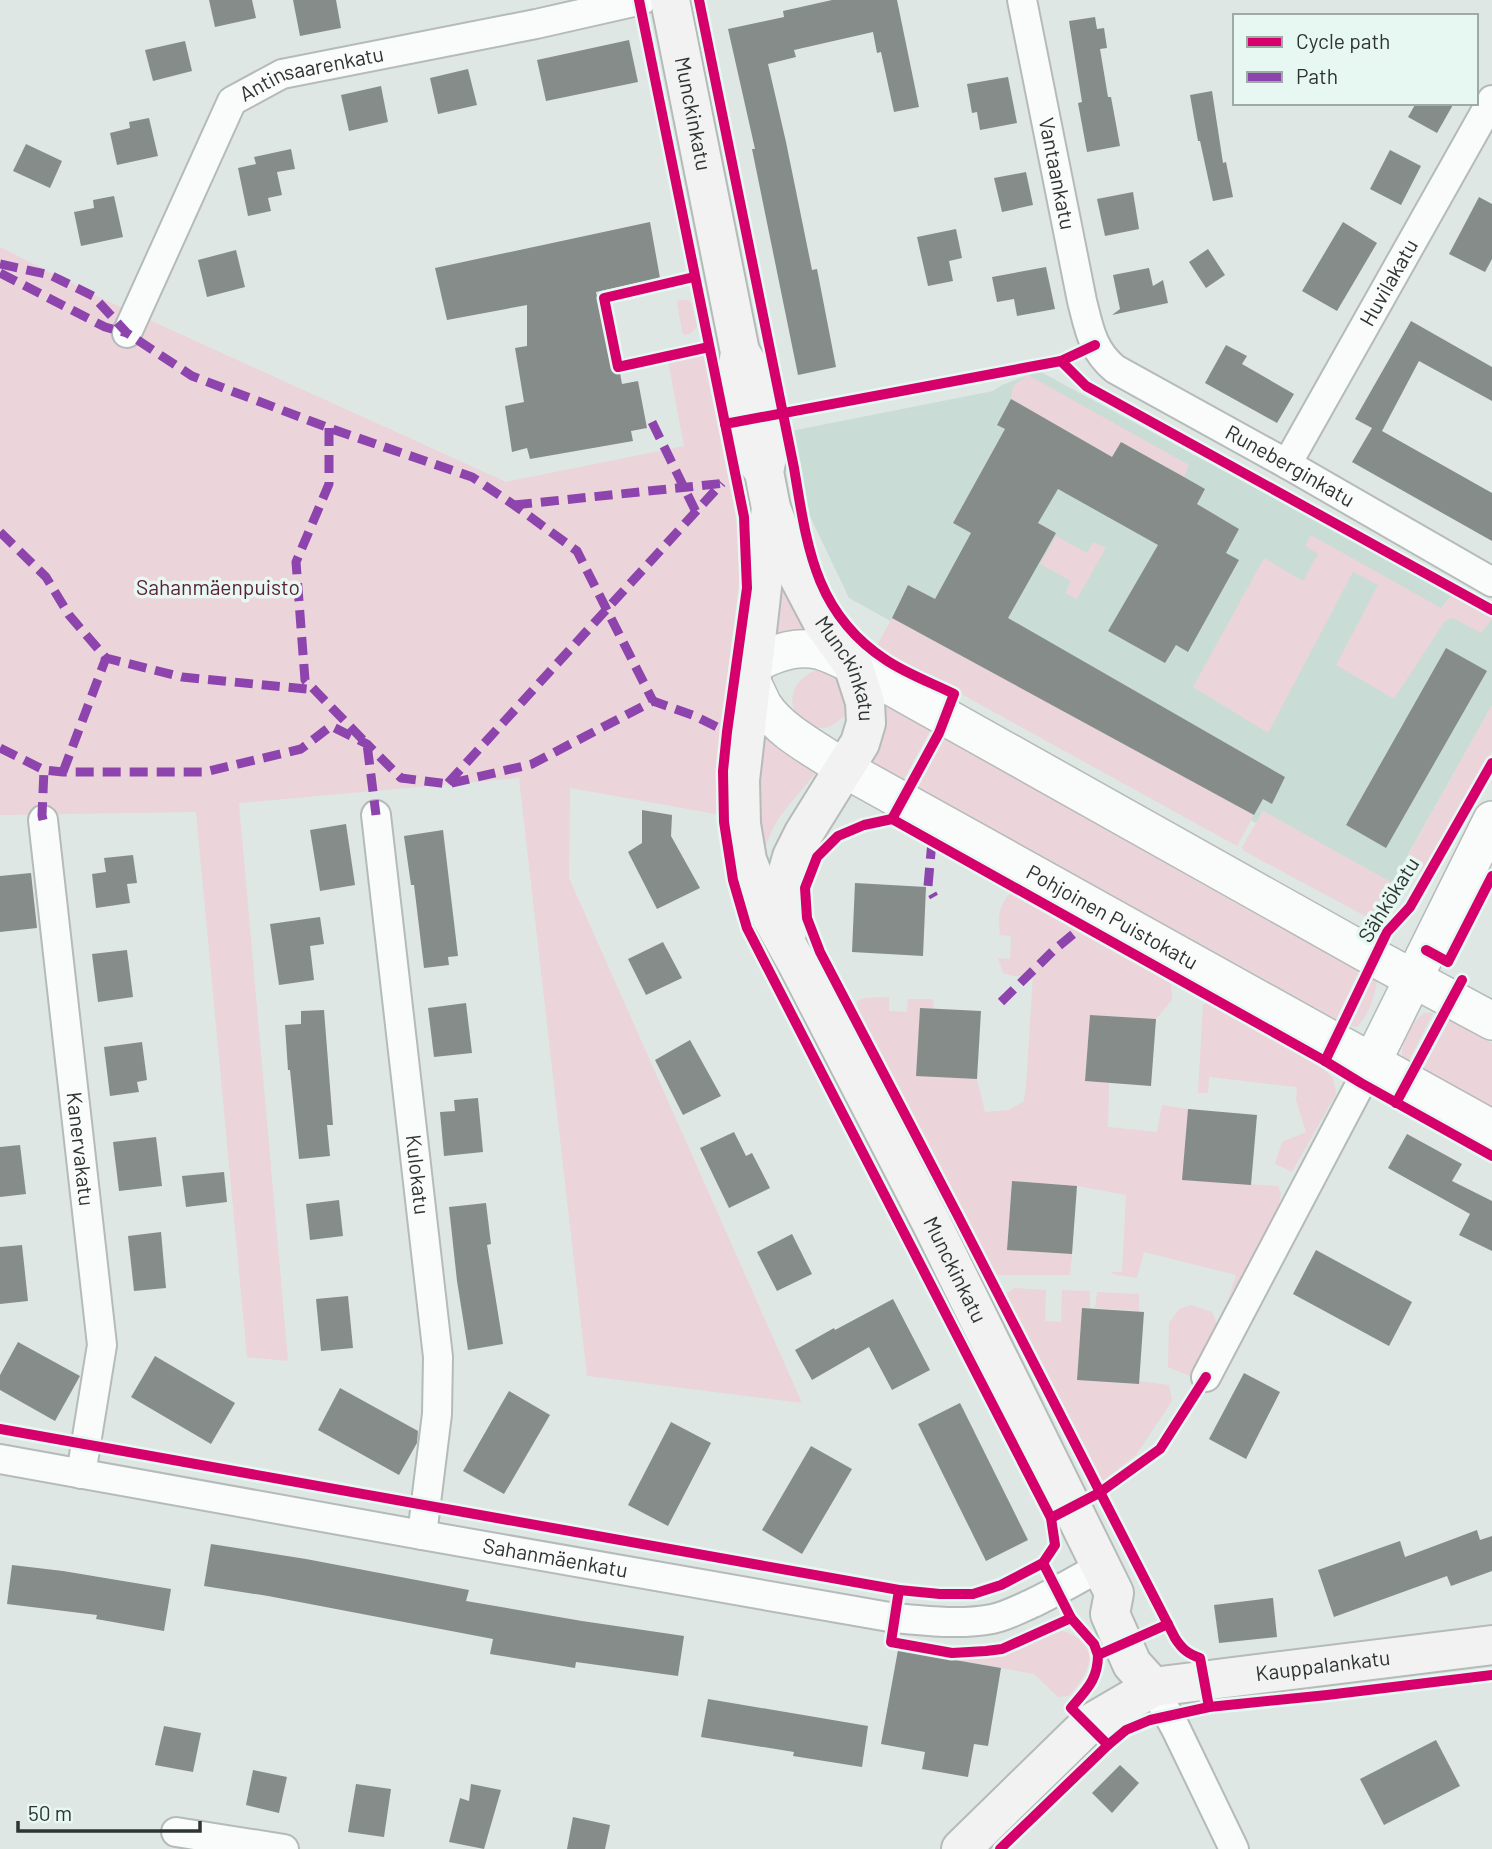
<svg xmlns="http://www.w3.org/2000/svg" width="1492" height="1849" font-family="Barlow,sans-serif">
<rect width="100%" height="100%" fill="#dee7e4"/>
<path fill="#cadcd6" d="M1039 371 1492 616V705L1392 883 1263 811 1256 823 849 598 807 510 791 431 993 391 1002 385Z"/>
<g fill="#ebd4da">
<path d="M0 247 101 298 506 482 684 446 668 361 705 353 739 534V583L717 763 716 814 570 788 569 878 802 1403 587 1376 519 778 239 803 288 1361 247 1357 196 812 0 815Z"/>
<path d="M679 300H686L691 302 697 327 690 334 684 335 682 332 677 302Z"/>
<path d="M1028 375 1189 465 1184 477 1121 442 1112 457 1011 399 1013 386Z"/>
<path d="M1311 535 1441 608 1451 595 1492 616V619L1481 633 1453 618 1445 621 1394 699 1336 665 1378 585 1353 572 1268 733 1193 687 1264 558 1303 581 1318 554 1305 546Z"/>
<path d="M1056 536 1087 553 1093 542 1106 548 1077 599 1065 593 1071 581 1040 564Z"/>
<path d="M777 576 816 634 776 643Z"/>
<path d="M892 618 1254 815 1237 846 876 647Z"/>
<path d="M814 671H826L843 680 848 711C814 758 763 696 814 671Z"/>
<path d="M880 701 931 729 904 779 868 761Z"/>
<path d="M1492 705V751L1425 873 1401 868Z"/>
<path d="M760 718 818 768 814 775 780 816 772 830 763 852 752 821Z"/>
<path d="M945 736 1360 969 1336 1019 917 787Z"/>
<path d="M1263 811 1400 887 1380 924 1244 851 1242 847Z"/>
<path d="M1010 893 1171 983 1172 1000 1156 1019 1090 1015 1085 1081 1109 1083 1108 1127 1157 1132 1162 1105 1188 1109 1183 1180 1278 1186 1281 1194 1278 1210 1228 1300 1236 1275 1144 1252 1137 1278 1116 1275 1110 1272H1122L1126 1195 1077 1186 1012 1181 1007 1250 1072 1254 1070 1275H995L857 1007V1001L866 998 889 997V1011L907 1012 908 999H933L934 1009 920 1008 916 1075 977 1079 985 1112 1009 1110 1024 1101 1026 1086 1033 976H1013L1003 973 998 958 1010 959 1011 936 1000 935C998 915 998 908 1010 893Z"/>
<path d="M1372 977 1377 981C1375 996 1368 1017 1356 1027L1349 1026Z"/>
<path d="M1207 1001 1317 1063 1333 1078 1336 1094 1292 1172 1275 1164 1282 1142 1306 1132 1296 1100 1297 1087 1209 1077 1208 1093H1198L1203 1005Z"/>
<path d="M1424 1013H1433L1408 1062 1402 1056C1401 1041 1412 1022 1424 1013Z"/>
<path d="M1450 1019 1492 1043V1107L1423 1069Z"/>
<path d="M1015 1288 1046 1290 1045 1321 1061 1322 1062 1290 1090 1291V1308H1082L1077 1380 1138 1384 1139 1381 1169 1385 1172 1401 1136 1455 1101 1483 1006 1294Z"/>
<path d="M1097 1292 1139 1294V1311L1095 1308Z"/>
<path d="M1191 1305 1212 1312 1217 1324V1332L1192 1377 1168 1367 1169 1323 1179 1309Z"/>
<path d="M1063 1631C1103 1645 1091 1671 1069 1696L1058 1697 1034 1674 958 1660 1003 1656 1052 1633Z"/>
</g>
<g fill="#868c8a">
<path d="M209 0H252L256 18 215 27Z"/>
<path d="M293 0H336L341 28 300 36Z"/>
<path d="M832 0H897L919 107 894 112 881 52 877 53 873 32 794 50 796 57 768 64 786 142 812 270 817 269 836 367 798 375 752 149H755L728 29 784 17 783 11Z"/>
<path d="M1095 17 1097 29 1104 28 1107 48 1100 49 1108 97H1111L1120 146 1087 152 1078 103 1082 102 1069 21Z"/>
<path d="M629 40 638 82 546 101 537 60Z"/>
<path d="M185 41 192 71 153 81 145 50Z"/>
<path d="M468 69 477 105 438 114 430 78Z"/>
<path d="M1008 77 1017 123 980 130 977 112 972 113 967 84Z"/>
<path d="M381 86 388 122 349 131 341 95Z"/>
<path d="M1212 91 1223 163 1226 162 1233 197 1213 201 1200 141H1198L1190 95Z"/>
<path d="M1416 103H1454L1437 133 1408 117Z"/>
<path d="M149 118 158 156 117 165 110 133 130 128 129 122Z"/>
<path d="M26 144 62 161 50 188 13 171Z"/>
<path d="M291 149 295 169 277 172 282 195 268 198 271 211 248 216 238 168 256 164 254 157Z"/>
<path d="M1390 150 1421 166 1401 205 1370 189Z"/>
<path d="M1026 172 1033 205 1002 212 994 178Z"/>
<path d="M1133 192 1139 229 1105 236 1097 199Z"/>
<path d="M114 196 123 237 81 246 74 212 94 208 93 200Z"/>
<path d="M1479 197 1492 204V259L1485 272 1449 254Z"/>
<path d="M650 222 660 278 596 292 615 374 620 373 622 384 638 381 647 428 631 431 633 441 530 459 527 448 512 452 505 406 524 402 515 348 527 346V305L447 320 435 268Z"/>
<path d="M1343 222 1377 243 1337 311 1302 291Z"/>
<path d="M956 229 962 258 949 261 953 281 928 286 917 237Z"/>
<path d="M1208 249 1225 275 1206 288 1189 262Z"/>
<path d="M236 250 245 287 207 297 198 260Z"/>
<path d="M1046 267 1055 309 1017 316 1014 299 997 302 992 277Z"/>
<path d="M1149 268 1153 286 1163 280 1168 303 1112 315 1120 309 1113 275Z"/>
<path d="M1411 321 1492 367V401L1419 361 1382 431 1492 493V541L1352 462 1372 428 1355 419Z"/>
<path d="M1226 345 1247 356 1242 364 1294 394 1277 423 1205 383Z"/>
<path d="M1011 399 1112 457 1121 442 1184 477 1205 489 1197 504 1239 529 1226 553 1239 560 1188 652 1176 645 1165 663 1108 631 1158 545 1058 489 1038 523 1056 533 1008 618 1285 777 1272 804 1263 799 1254 815 892 618 908 585 935 599 971 533 953 523 1005 429 997 425Z"/>
<path d="M1446 648 1487 671 1386 848 1346 825Z"/>
<path d="M642 810 672 815 671 836 700 888 657 909 628 852 642 843Z"/>
<path d="M346 824 355 885 320 891 310 830Z"/>
<path d="M443 830 458 956 448 957 449 965 424 968 414 885H411L404 836Z"/>
<path d="M133 855 137 883 127 884 130 903 96 908 92 874 106 872 104 858Z"/>
<path d="M31 873 37 928 0 932V876Z"/>
<path d="M855 883 926 887 923 956 852 952Z"/>
<path d="M320 917 324 944 310 946 314 980 279 985 270 924Z"/>
<path d="M663 942 682 978 646 995 628 959Z"/>
<path d="M127 950 133 997 98 1002 92 954Z"/>
<path d="M466 1003 472 1053 434 1057 428 1008Z"/>
<path d="M920 1008 981 1011 977 1079 916 1076Z"/>
<path d="M324 1010 333 1125H327L330 1156 299 1159 290 1070H288L285 1025 301 1024V1011Z"/>
<path d="M1090 1015 1156 1019 1151 1086 1085 1081Z"/>
<path d="M690 1040 721 1096 683 1115 655 1060Z"/>
<path d="M142 1042 147 1080 137 1082 139 1092 110 1096 104 1047Z"/>
<path d="M478 1098 483 1152 444 1156 440 1112 455 1111 454 1100Z"/>
<path d="M1188 1109 1257 1115 1251 1185 1182 1180Z"/>
<path d="M734 1132 746 1156 752 1153 770 1188 729 1208 700 1148Z"/>
<path d="M1407 1134 1462 1164 1452 1181 1492 1201V1251L1459 1235 1470 1214 1388 1168Z"/>
<path d="M156 1137 162 1186 119 1191 113 1142Z"/>
<path d="M20 1145 26 1194 0 1197V1147Z"/>
<path d="M224 1172 227 1202 186 1207 182 1176Z"/>
<path d="M1012 1181 1077 1186 1072 1254 1007 1250Z"/>
<path d="M339 1200 343 1236 310 1240 306 1204Z"/>
<path d="M486 1203 491 1244 487 1245 503 1344 468 1350 457 1281 449 1207Z"/>
<path d="M161 1232 166 1288 134 1291 128 1236Z"/>
<path d="M792 1234 812 1274 777 1291 757 1252Z"/>
<path d="M22 1245 28 1301 0 1304V1247Z"/>
<path d="M1316 1250 1412 1302 1389 1346 1293 1294Z"/>
<path d="M348 1296 353 1348 321 1351 316 1299Z"/>
<path d="M893 1299 930 1370 892 1390 869 1347 812 1380 795 1350 834 1328 835 1330Z"/>
<path d="M1082 1308 1144 1312 1139 1384 1077 1380Z"/>
<path d="M18 1342 80 1376 55 1421 0 1390V1375Z"/>
<path d="M155 1356 235 1403 211 1444 131 1397Z"/>
<path d="M1244 1373 1280 1392 1246 1459 1209 1439Z"/>
<path d="M340 1388 418 1431 417 1443 399 1475 318 1430Z"/>
<path d="M509 1391 550 1415 504 1494 463 1471Z"/>
<path d="M960 1403 1028 1540 986 1561 918 1424Z"/>
<path d="M671 1422 711 1443 668 1526 628 1505Z"/>
<path d="M811 1446 852 1469 802 1554 762 1530Z"/>
<path d="M1477 1530 1480 1540 1492 1536V1571L1451 1586 1447 1576 1334 1617 1318 1570 1400 1541 1405 1557Z"/>
<path d="M211 1544 306 1559 469 1590 466 1601 582 1621 684 1636 678 1676 576 1662 575 1668 490 1654 493 1639 268 1596 204 1586Z"/>
<path d="M12 1565 63 1571 171 1589 164 1631 96 1619 97 1615 7 1604Z"/>
<path d="M1273 1598 1277 1637 1219 1643 1214 1605Z"/>
<path d="M898 1650 1001 1668 988 1746 974 1744 968 1777 922 1769 925 1752 881 1744Z"/>
<path d="M708 1699 868 1726 862 1767 793 1756 794 1752 701 1737Z"/>
<path d="M164 1726 201 1733 193 1772 155 1765Z"/>
<path d="M1436 1740 1460 1786 1384 1825 1360 1779Z"/>
<path d="M1120 1765 1139 1783 1112 1813 1092 1793Z"/>
<path d="M253 1770 287 1777 279 1813 246 1805Z"/>
<path d="M356 1784 391 1789 384 1837 348 1832Z"/>
<path d="M471 1784 501 1790 484 1849 449 1842 460 1798 469 1801Z"/>
<path d="M573 1817 610 1825 605 1849H567Z"/>
</g>
<g fill="none" stroke-linecap="round" stroke-linejoin="round">
<defs>
<g id="minor">
<path id="s1" d="M1022 0 1082 301C1089 328 1092 350 1115 369L1287 464 1492 582"/>
<path id="s2" d="M127 333 232 101 282 74 536 24 642 0"/>
<path id="s3" d="M1287 464 1492 100"/>
<path id="s4" d="M376 815 438 1357 437 1414 422 1535"/>
<path id="s5" d="M43 820 102 1345 81 1474"/>
<path d="M1206 1377 1372 1062"/>
<path id="s6" d="M0 1459 422 1535 895 1618C927 1621 960 1625 992 1619 1007 1616 1019 1609 1033 1603 1056 1592 1078 1579 1100 1567"/>
<path d="M1153 1687 1176 1729 1234 1849"/>
<path d="M176 1832 284 1849"/>
</g>
<g id="tertiary">
<path d="M753 665C770 655 791 647 811 649 826 650 840 659 853 665L1375 958 1492 1021"/>
<path id="s7" d="M751 680C755 688 759 697 763 705 780 732 819 751 845 769L1492 1129"/>
<path d="M1372 1062 1492 820"/>
</g>
<g id="secondary">
<path id="s8" d="M670 0 740 352 734 395 744 442 764 472"/>
<path id="s9" d="M740 352 762 388 771 437 764 472 771 508 794 568 823 623 853 665 865 702 866 723 860 743 804 833 792 857 784 885V910L787 933"/>
<path id="s10" d="M771 508 740 780 741 824 747 860 764 904 798 965 932 1224 1114 1593 1110 1614 1132 1664 1153 1687"/>
<path id="s11" d="M961 1849 1088 1725 1153 1687 1492 1645"/>
</g>
</defs>
<use href="#minor" stroke="#b4bbb9" stroke-width="32"/>
<use href="#tertiary" stroke="#b4bbb9" stroke-width="40"/>
<use href="#secondary" stroke="#b4bbb9" stroke-width="42"/>
<use href="#minor" stroke="#fafbfb" stroke-width="28"/>
<use href="#tertiary" stroke="#fafbfb" stroke-width="37"/>
<use href="#secondary" stroke="#f3f2f2" stroke-width="38"/>
<g stroke="#8e44ad" stroke-width="9" stroke-dasharray="18 9" stroke-linecap="butt">
<path d="M0 264 50 275 93 296 127 333 192 376 329 428 472 477 514 505 577 551 653 701"/>
<path d="M0 273 105 327 127 333"/>
<path d="M652 422 696 512"/>
<path d="M329 428V484L296 562 305 680 367 744 376 815"/>
<path d="M514 505 726 483"/>
<path d="M0 532 46 577 69 615 106 658 182 677 316 690"/>
<path d="M0 748 44 770 63 772H205L301 749 331 726 367 744 401 778 448 784 532 764 653 701 695 716 727 732"/>
<path d="M63 772 106 658"/>
<path d="M448 783 722 483"/>
<path d="M43 820 42 815 44 770"/>
<path d="M932 841 928 886 934 897"/>
<path d="M1001 1002 1054 950 1083 926"/>
</g>
<defs>
<g id="cycleway">
<path d="M699 0 794 468C807 545 814 613 886 660 907 674 932 683 954 694L939 733 892 819"/>
<path d="M694 277 604 298 618 367 709 347"/>
<path d="M1061 361 1086 386 1492 610"/>
<path d="M725 424 1061 361 1095 345"/>
<path d="M1426 950 1448 962 1492 876"/>
<path d="M1325 1061 1387 932 1410 907 1492 763"/>
<path d="M1396 1103 1462 980"/>
<path d="M0 1429 899 1590 940 1594H973L1001 1585 1043 1563 1055 1545 1051 1518 747 928 733 880 724 822 723 771 727 732 747 588 744 517 639 0"/>
<path d="M1051 1518 1099 1493 1160 1449 1206 1377"/>
<path d="M1043 1563 1071 1618 1094 1644 1098 1655"/>
<path d="M899 1590 891 1642 952 1653 986 1651 1002 1649 1071 1618"/>
<path d="M1209 1707 1200 1658C1188 1654 1182 1649 1175 1638L957 1214 820 952 807 918 805 888 817 857 838 836 864 825 892 819 1325 1061 1361 1083 1492 1156"/>
<path d="M1108 1745 1071 1708C1086 1690 1098 1680 1098 1655L1168 1624"/>
<path d="M1000 1849 1108 1745 1126 1730 1150 1720 1209 1707 1327 1695 1492 1675"/>
</g>
</defs>
<use href="#cycleway" stroke="#e7f8f2" stroke-width="15"/>
<use href="#cycleway" stroke="#d6006c" stroke-width="10"/>
</g>
<g text-anchor="middle" stroke-width="7" stroke-linejoin="round" paint-order="stroke">
<g font-size="21" fill="#2d3431" stroke="#e7f8f2">
<text dy="7" stroke="none"><textPath href="#s2" startOffset="340">Antinsaarenkatu</textPath></text>
<text dy="7" stroke="none"><textPath href="#s8" startOffset="116">Munckinkatu</textPath></text>
<text dy="7" stroke="none"><textPath href="#s1" startOffset="177">Vantaankatu</textPath></text>
<text dy="7" stroke="none"><textPath href="#s3" startOffset="208">Huvilakatu</textPath></text>
<text dy="7" stroke="none"><textPath href="#s1" startOffset="584">Runeberginkatu</textPath></text>
<text dy="7" stroke="none"><textPath href="#s9" startOffset="343">Munckinkatu</textPath></text>
<text transform="translate(1389 900) rotate(-58)" y="7">Sähkökatu</text>
<text dy="7" stroke="none"><textPath href="#s7" startOffset="438">Pohjoinen Puistokatu</textPath></text>
<text dy="7" stroke="none"><textPath href="#s5" startOffset="331">Kanervakatu</textPath></text>
<text dy="7" stroke="none"><textPath href="#s4" startOffset="362">Kulokatu</textPath></text>
<text dy="7" stroke="none"><textPath href="#s10" startOffset="814">Munckinkatu</textPath></text>
<text dy="7" stroke="none"><textPath href="#s6" startOffset="564">Sahanmäenkatu</textPath></text>
<text dy="7" stroke="none"><textPath href="#s11" startOffset="424">Kauppalankatu</textPath></text>
</g>
<g font-size="21" fill="#5c2138" stroke="#e7f8f2">
<text x="218" y="595">Sahanmäenpuisto</text>
</g>
</g>
<rect x="1233" y="14" width="245" height="91" fill="#e7f8f2" stroke="#9daaa5" stroke-width="2"/>
<rect x="1247" y="37" width="35" height="10" fill="#d6006c" stroke="#9daaa5" stroke-width="2"/>
<text x="1296" y="49" font-size="21" fill="#2d3431">Cycle path</text>
<rect x="1247" y="72" width="35" height="10" fill="#8e44ad" stroke="#9daaa5" stroke-width="2"/>
<text x="1296" y="84" font-size="21" fill="#2d3431">Path</text>
<path d="M18 1821v10h182v-10" fill="none" stroke="#2d3431" stroke-width="3.5"/>
<text x="28" y="1821" font-size="21" fill="#2d3431" stroke="#e7f8f2" stroke-width="5" paint-order="stroke">50 m</text>
</svg>
